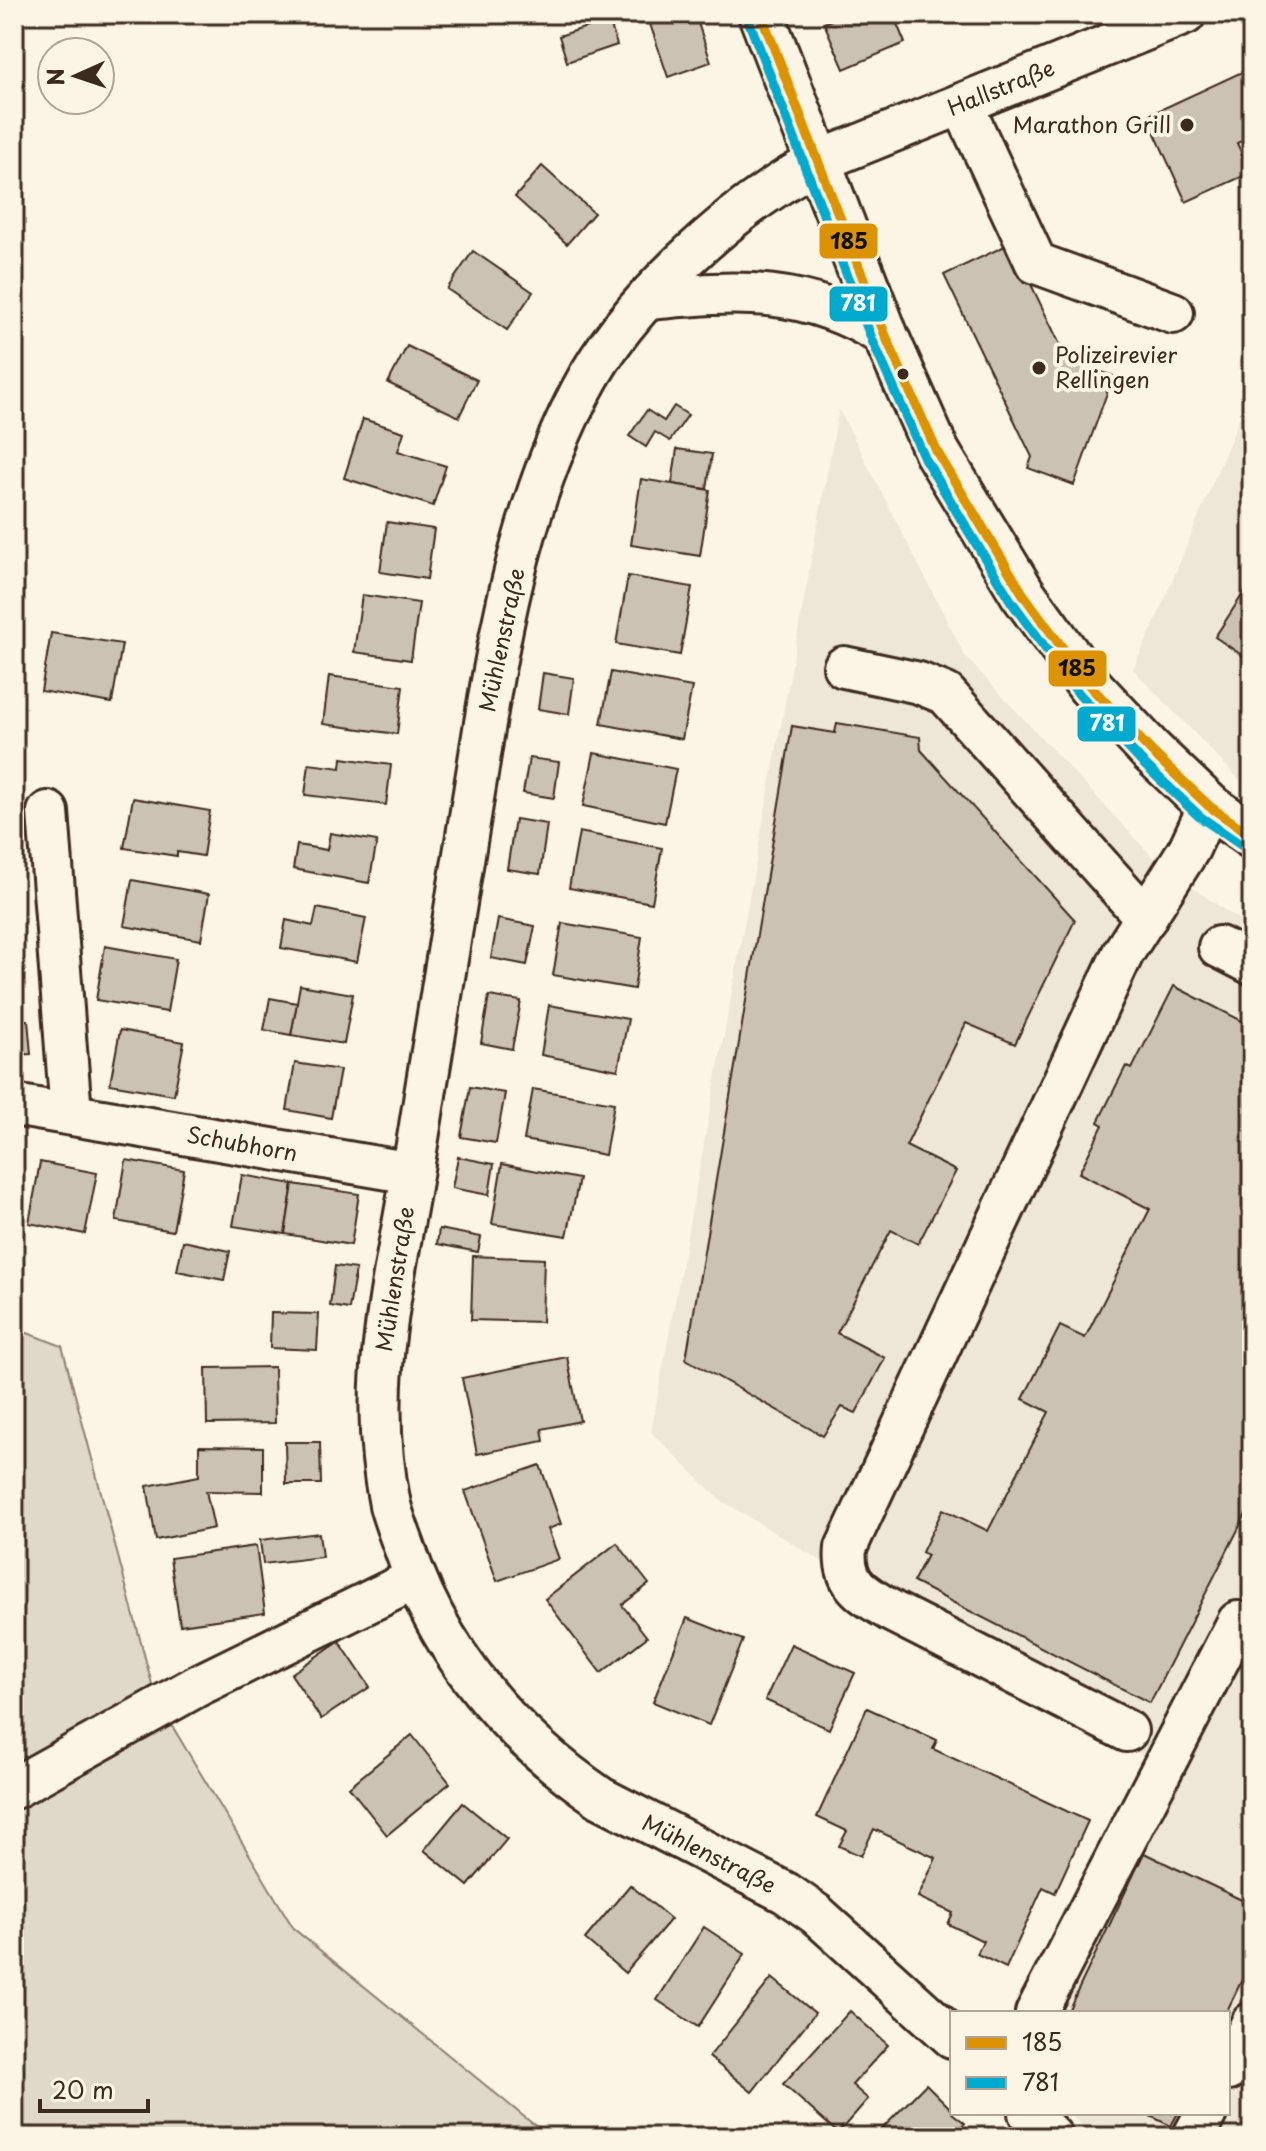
<svg xmlns="http://www.w3.org/2000/svg" width="1266" height="2151" font-family="'Playpen Sans',sans-serif">
<rect width="100%" height="100%" fill="#fcf5e5"/>
<filter id="ink" filterUnits="userSpaceOnUse"><feTurbulence type="fractalNoise" baseFrequency=".0125" numOctaves="2"/><feDisplacementMap in="SourceGraphic" scale="16" xChannelSelector="R" yChannelSelector="G"/><feConvolveMatrix kernelMatrix="1 2 1 2 8 2 1 2 1" color-interpolation-filters="sRGB"/></filter>
<g filter="url(#ink)">
<g fill="#eee6d6">
<path d="M1252 388V793L1133 669 1153 627Z"/>
<path d="M839 409 965 656 1160 865 1252 929V2137H1095L1068 2113H1228V2013H1016L1146 1758 719 1499 651 1432Z"/>
</g>
<path fill="#e0d8c8" stroke="#8e8173" stroke-width="2" d="M14 1328 62 1346 156 1699 294 1929 549 2137H35L27 2134 25 2137H14Z"/>
<g fill="#ccc2b3" stroke="#3b2a1e" stroke-width="2">
<path d="M669 14H695L711 62 668 77 649 21Z"/>
<path d="M845 14H893L905 43 844 69 824 23Z"/>
<path d="M930 14H961L934 24Z"/>
<path d="M609 20 617 45 567 62 559 36Z"/>
<path d="M1244 71 1252 87V136L1237 143 1250 173 1186 202 1147 116Z"/>
<path d="M542 166 594 213 567 244 515 197Z"/>
<path d="M1011 243 1067 359 1113 376 1074 485 1028 468 1032 457 944 275Z"/>
<path d="M473 251 533 292 507 330 447 289Z"/>
<path d="M407 346 477 380 459 417 388 383Z"/>
<path d="M674 406 688 415 670 441 655 432 646 447 629 436 647 410 664 421Z"/>
<path d="M363 419 404 432 398 451 446 466 433 506 344 478Z"/>
<path d="M677 449 712 454 707 489 672 484Z"/>
<path d="M641 479 710 490 700 556 631 545Z"/>
<path d="M387 522 434 529 427 579 380 572Z"/>
<path d="M628 576 692 587 680 655 616 644Z"/>
<path d="M1252 580V662L1215 637Z"/>
<path d="M362 595 419 603 411 660 354 652Z"/>
<path d="M51 633 122 644 112 703 41 691Z"/>
<path d="M611 672 692 687 682 739 601 724Z"/>
<path d="M543 673 574 678 569 714 538 709Z"/>
<path d="M329 676 403 686 397 734 323 724Z"/>
<path d="M837 723 920 737 921 750 1075 920 1015 1044 966 1023 906 1146 956 1171 918 1244 891 1230 837 1333 885 1358 856 1413 842 1407 823 1436 686 1359 792 726 835 733Z"/>
<path d="M594 753 676 769 665 823 583 806Z"/>
<path d="M342 758 391 765 386 805 305 795 309 764 341 768Z"/>
<path d="M529 758 559 762 554 798 523 793Z"/>
<path d="M133 798 210 811 203 856 177 852V856L124 848Z"/>
<path d="M515 819 547 824 540 874 507 869Z"/>
<path d="M579 832 662 848 652 903 569 888Z"/>
<path d="M330 833 377 841 369 883 293 869 297 845 327 850Z"/>
<path d="M132 880 209 894 201 940 124 926Z"/>
<path d="M317 908 366 918 357 962 281 948 286 920 313 926Z"/>
<path d="M498 919 535 926 527 965 491 958Z"/>
<path d="M562 923 642 937 634 989 553 975Z"/>
<path d="M105 946 176 959 167 1012 96 1000Z"/>
<path d="M14 973H19L20 1007H14Z"/>
<path d="M300 985 353 994 344 1044 291 1035Z"/>
<path d="M1174 986 1252 1026V1502L1150 1703 913 1582 927 1555 922 1552 943 1509 988 1531 1049 1412 1023 1399 1060 1326 1085 1338 1150 1209 1079 1173 1103 1125 1098 1122 1126 1066 1132 1069Z"/>
<path d="M489 996 521 1001 512 1049 481 1043Z"/>
<path d="M270 998 297 1003 291 1035 264 1030Z"/>
<path d="M549 1005 628 1019 618 1070 541 1055Z"/>
<path d="M14 1007H20L21 1021 28 1020 31 1054 14 1055Z"/>
<path d="M120 1030 184 1042 174 1095 110 1084Z"/>
<path d="M295 1063 340 1070 331 1118 287 1110Z"/>
<path d="M470 1087 505 1093 496 1143 461 1137Z"/>
<path d="M533 1089 614 1103 605 1155 524 1140Z"/>
<path d="M458 1157 494 1164 489 1195 452 1188Z"/>
<path d="M126 1160 184 1170 173 1231 116 1221Z"/>
<path d="M40 1162 97 1173 85 1234 29 1223Z"/>
<path d="M502 1164 579 1179 567 1236 492 1224Z"/>
<path d="M242 1175 293 1184 285 1234 233 1226Z"/>
<path d="M293 1184 359 1194 351 1245 285 1234Z"/>
<path d="M439 1229 481 1237 478 1252 437 1244Z"/>
<path d="M183 1241 230 1251 224 1280 177 1271Z"/>
<path d="M14 1249 20 1250 16 1277H14Z"/>
<path d="M473 1256 544 1259 542 1322 471 1320Z"/>
<path d="M335 1266 356 1269 349 1309 330 1306Z"/>
<path d="M271 1313 319 1314 317 1350 270 1348Z"/>
<path d="M567 1357 580 1421 542 1429 544 1441 477 1454 462 1378Z"/>
<path d="M274 1367 275 1423 207 1424 206 1368Z"/>
<path d="M285 1442H320L321 1484H286Z"/>
<path d="M199 1446 263 1447V1492L206 1491 214 1528 156 1540 147 1486 199 1476Z"/>
<path d="M540 1465 561 1524 548 1529 559 1559 497 1581 465 1491Z"/>
<path d="M319 1533 322 1557 263 1564 260 1540Z"/>
<path d="M617 1543 649 1584 622 1605 647 1637 601 1673 545 1599Z"/>
<path d="M256 1546 265 1613 180 1625 170 1558Z"/>
<path d="M687 1618 743 1640 709 1725 653 1702Z"/>
<path d="M339 1641 370 1687 321 1719 291 1674Z"/>
<path d="M791 1644 855 1673 829 1729 765 1700Z"/>
<path d="M867 1708 937 1740 933 1749 1088 1821 1055 1893 1043 1887 1006 1968 977 1954 983 1941 948 1924 953 1913 918 1897 936 1858 874 1829 861 1856 839 1846 847 1831 817 1817Z"/>
<path d="M412 1735 450 1783 387 1835 349 1787Z"/>
<path d="M463 1803 507 1839 468 1886 424 1850Z"/>
<path d="M1144 1853 1252 1905V1959L1226 2013H1067Z"/>
<path d="M630 1885 671 1919 625 1973 585 1939Z"/>
<path d="M704 1927 745 1954 698 2027 657 2000Z"/>
<path d="M772 1978 815 2013 752 2092 709 2057Z"/>
<path d="M850 2011 888 2045 852 2085 868 2099 838 2133 783 2084Z"/>
<path d="M926 2084 952 2110V2113L965 2123 952 2137H874Z"/>
<path d="M1144 2113H1178L1171 2126Z"/>
</g>
<g fill="none" stroke-linecap="round" stroke-linejoin="round">
<defs>
<g id="minor">
<path d="M962 104 1036 263 1173 313"/>
<path d="M649 299C740 290 805 286 886 337"/>
<path d="M844 667 919 683 946 694 1146 918"/>
<path d="M48 812 71 1114"/>
<path d="M1219 947 1252 964"/>
<path d="M14 1105 412 1173"/>
<path d="M1127 1731 891 1611C863 1594 842 1584 846 1548L1123 953 1189 849 1209 806"/>
<path d="M14 1788 199 1685 415 1579"/>
<path d="M1036 2013 1238 1622"/>
<path d="M952 2037 816 1914 786 1893 601 1798C510 1736 440 1654 405 1549 400 1535 394 1520 390 1505 368 1397 388 1309 407 1203 417 1148 425 1093 434 1039 448 950 463 862 477 774 497 644 519 509 581 391 626 304 730 208 817 162L1185 14"/>
<path d="M1228 2070 1252 2023"/>
<path d="M1029 2113 1052 2137"/>
<path d="M1193 2137 1206 2113"/>
</g>
<path id="major" d="M761 14 886 337 937 452 1023 594 1090 686 1151 751 1209 806 1252 836"/>
</defs>
<use href="#minor" stroke="#3b2a1e" stroke-width="46"/>
<use href="#major" stroke="#3b2a1e" stroke-width="50"/>
<use href="#minor" stroke="#fcf5e5" stroke-width="40"/>
<use href="#major" stroke="#fcf5e5" stroke-width="44"/>
<defs>
<path id="bus-1" d="M761 14 886 337 937 452 1023 594 1090 686 1151 751 1209 806 1252 836"/>
<path id="bus-2" d="M748 19 873 342 925 459 1011 601 1079 694 1141 761 1199 816 1244 847"/>
</defs>
<use href="#bus-1" stroke="#fcf5e5" stroke-width="16"/>
<use href="#bus-2" stroke="#fcf5e5" stroke-width="16"/>
<use href="#bus-1" stroke="#db9304" stroke-width="10"/>
<use href="#bus-2" stroke="#00a9ce" stroke-width="10"/>
</g>
</g>
<g fill="#3b2a1e" stroke="#fcf5e5" stroke-width="3">
<circle cx="1187" cy="125" r="8"/>
<circle cx="1039" cy="368" r="8"/>
<circle cx="903" cy="374" r="7"/>
</g>
<g text-anchor="middle" stroke-width="8" stroke-linejoin="round" paint-order="stroke">
<g font-size="22" fill="#3b2a1e" stroke="#fcf5e5">
<text transform="translate(1001 88) rotate(-22)" y="8">Hallstraße</text>
<text transform="translate(502 640) rotate(-78)" y="8">Mühlenstraße</text>
<text transform="translate(242 1144) rotate(10)" y="8">Schubhorn</text>
<text transform="translate(395 1279) rotate(-81)" y="8">Mühlenstraße</text>
<text transform="translate(709 1854) rotate(27)" y="8">Mühlenstraße</text>
</g>
<g font-size="22" fill="#3b2a1e" stroke="#fcf5e5" text-anchor="end">
<text x="1171" y="133">Marathon Grill</text>
<text x="1055" y="363" text-anchor="start">Polizeirevier<tspan x="1055" dy="25">Rellingen</tspan></text>
</g>
</g>
<g stroke="#fcf5e5" stroke-width="3">
<rect x="818" y="222" width="61" height="38" rx="8" fill="#db9304"/>
<rect x="828" y="285" width="61" height="38" rx="8" fill="#00a9ce"/>
<rect x="1047" y="649" width="61" height="39" rx="8" fill="#db9304"/>
<rect x="1076" y="705" width="61" height="38" rx="8" fill="#00a9ce"/>
</g>
<g font-size="22" text-anchor="middle" font-weight="bold" fill="#fff">
<text x="858" y="311">781</text>
<text x="1107" y="731">781</text>
</g>
<g font-size="22" text-anchor="middle" font-weight="bold" fill="#111">
<text x="849" y="249">185</text>
<text x="1077" y="676">185</text>
</g>
<rect width="1266" height="2151" fill="none" stroke="#fcf5e5" stroke-width="48"/>
<rect x="24" y="24" width="1218" height="2103" fill="none" stroke="#3b2a1e" stroke-width="3" filter="url(#ink)"/>
<rect x="950" y="2011" width="280" height="104" fill="#fcf5e5" stroke="#afa495" stroke-width="2"/>
<rect x="966" y="2037" width="40" height="12" fill="#db9304" stroke="#afa495" stroke-width="2"/>
<text x="1022" y="2051" font-size="24" fill="#3b2a1e">185</text>
<rect x="966" y="2077" width="40" height="12" fill="#00a9ce" stroke="#afa495" stroke-width="2"/>
<text x="1022" y="2091" font-size="24" fill="#3b2a1e">781</text>
<g transform="translate(76 76) rotate(267)"><circle r="38" fill="#fcf5e5" stroke="#afa495" stroke-width="2"/>
<path d="M0-6L14 30L0 20L-14 30Z" fill="#3b2a1e"/>
<text y="-12" font-size="22" font-weight="bold" text-anchor="middle" fill="#3b2a1e">N</text>
</g>
<path d="M40 2099v12h108v-12" fill="none" stroke="#3b2a1e" stroke-width="4"/>
<text x="52" y="2099" font-size="24" fill="#3b2a1e" stroke="#fcf5e5" stroke-width="6" paint-order="stroke">20 m</text>
</svg>
